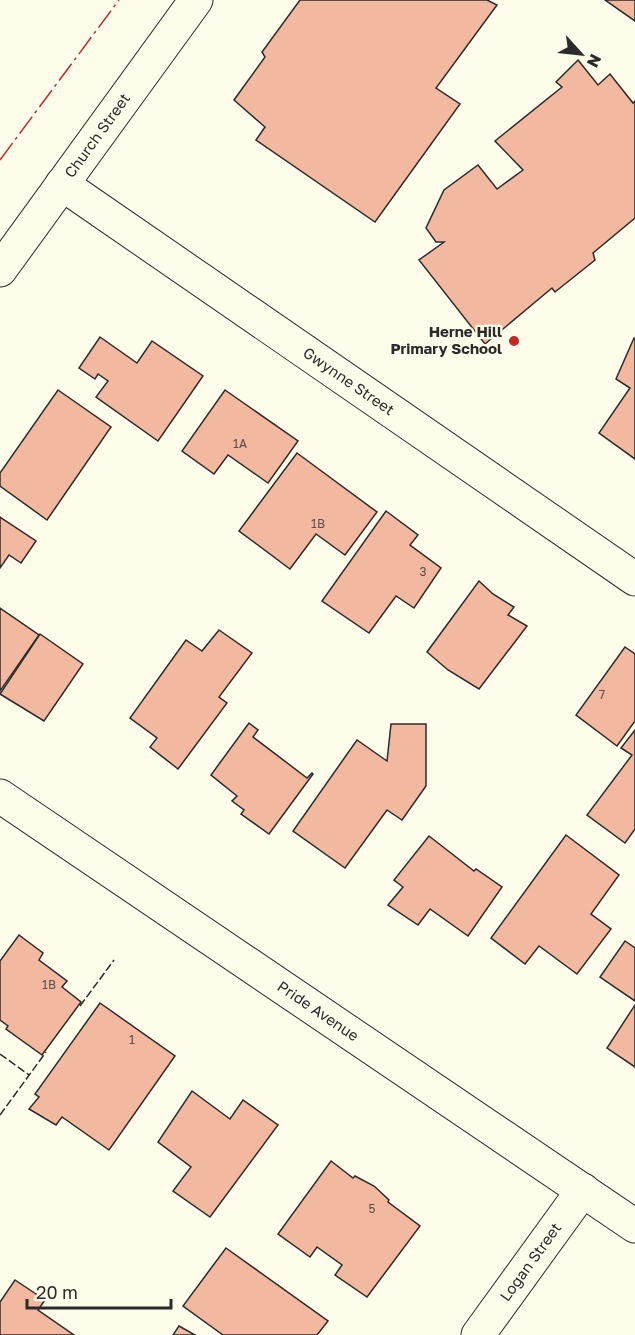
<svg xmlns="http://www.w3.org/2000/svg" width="635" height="1335" font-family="'Golos Text',sans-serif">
<rect width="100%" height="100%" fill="#fdfbea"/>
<g fill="#f2b8a0" stroke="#2b2b2b" stroke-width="1.5">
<path d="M300 0H487L497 5 436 88 460 104 375 222 256 140 265 127 234 100 265 57 262 52Z"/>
<path d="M605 0H635V21Z"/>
<path d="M578 60 598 85 610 74 633 103 635 101V218L593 253 595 260 555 292 552 288 485 344 419 260 444 242H436L426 228 444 190 478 165 497 189 523 170 495 141 562 87 556 82Z"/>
<path d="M100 337 137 363 152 341 203 376 158 441 96 397 108 381 98 374 95 379 79 368Z"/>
<path d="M634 338 635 339V459L599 433 630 388 616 379Z"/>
<path d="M58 390 111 427 47 520 0 486V473Z"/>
<path d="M225 390 298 441 268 483 228 455 214 474 182 451Z"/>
<path d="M297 453 377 512 345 555 316 534 290 569 239 531Z"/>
<path d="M386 511 418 535 410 545 441 568 414 608 396 596 369 633 322 601Z"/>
<path d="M0 517 36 541 21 563 9 555 0 568Z"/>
<path d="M479 581 493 594 514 607 508 615 527 626 479 689 448 670 427 652Z"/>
<path d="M0 608 39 635 0 691Z"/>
<path d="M219 630 252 653 219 697 227 703 178 769 150 747 157 738 130 718 186 640 202 651Z"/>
<path d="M40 634 83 664 44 721 0 694Z"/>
<path d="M625 647 635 654V721L617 746 576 715Z"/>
<path d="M249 723 258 730 253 737 307 778 312 773 313 774 269 834 241 814 244 810 232 801 237 796 211 775Z"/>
<path d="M391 724H426V786L402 820 387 810 345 868 293 831 357 740 387 761Z"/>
<path d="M635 730V829L625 843 587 815 632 755 621 748Z"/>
<path d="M566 835 619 875 591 914 611 929 577 974 539 946 525 964 491 938Z"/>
<path d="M429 836 474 871 476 869 502 887 468 936 430 909 418 925 388 905 403 887 394 880Z"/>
<path d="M19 935 43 953 39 960 67 981 62 987 81 1002 42 1055 6 1029 8 1026 0 1020V961Z"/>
<path d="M625 941 635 948V1001L600 977Z"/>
<path d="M100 1003 175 1056 109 1150 62 1117 56 1125 29 1109 39 1097 35 1094Z"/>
<path d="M635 1005V1067L607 1048Z"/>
<path d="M192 1091 230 1119 243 1100 278 1125 210 1217 173 1191 191 1167 158 1142Z"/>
<path d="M331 1161 353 1178 355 1176 374 1186 389 1200 388 1202 420 1226 367 1297 335 1275 342 1265 317 1247 310 1257 278 1234Z"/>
<path d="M226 1248 328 1321 317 1335H223L183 1306Z"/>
<path d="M15 1280 45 1300 38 1310 74 1335H0V1302Z"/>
<path d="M179 1326 195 1335H173Z"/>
</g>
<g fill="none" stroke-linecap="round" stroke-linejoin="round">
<defs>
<g id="street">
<path id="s1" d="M62 184 635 579"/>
<path id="s2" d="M0 796 635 1226"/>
<path id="s3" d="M478 1335 583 1190"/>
</g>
<g id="secondary">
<path id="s4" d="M0 270 196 0"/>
</g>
</defs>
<use href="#street" stroke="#2b2b2b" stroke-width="35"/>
<use href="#secondary" stroke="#2b2b2b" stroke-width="35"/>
<use href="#street" stroke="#fdfbea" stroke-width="33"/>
<use href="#secondary" stroke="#fdfbea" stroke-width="33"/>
<g stroke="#2b2b2b" stroke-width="1.5" stroke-dasharray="8 3" stroke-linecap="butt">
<path d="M80 1006 114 960"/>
<path d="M0 1054 29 1075"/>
<path d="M0 1115 46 1052"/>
</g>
<path stroke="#c62828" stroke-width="1.5" stroke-dasharray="21 4.5 3 4.5" stroke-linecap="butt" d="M0 160 119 0"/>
</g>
<circle fill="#c62828" stroke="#fdfbea" stroke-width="2" cx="514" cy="341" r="6"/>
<g text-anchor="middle" stroke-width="4.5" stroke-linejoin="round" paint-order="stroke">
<g font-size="12" fill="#5d4e48">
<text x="240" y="448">1A</text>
<text x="318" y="528">1B</text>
<text x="423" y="576">3</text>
<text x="602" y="699">7</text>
<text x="49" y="989">1B</text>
<text x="132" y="1044">1</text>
<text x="372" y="1213">5</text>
</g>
<g font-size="15" fill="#2b2b2b" stroke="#fdfbea">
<text dy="5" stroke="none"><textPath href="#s4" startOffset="166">Church Street</textPath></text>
<text dy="5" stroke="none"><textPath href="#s1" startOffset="348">Gwynne Street</textPath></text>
<text dy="5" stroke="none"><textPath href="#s2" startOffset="384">Pride Avenue</textPath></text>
<text dy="5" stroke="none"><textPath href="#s3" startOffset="90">Logan Street</textPath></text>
</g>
<g font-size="15" font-weight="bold" fill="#2b2b2b" stroke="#fdfbea" text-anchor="end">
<text x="502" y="337">Herne Hill<tspan x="502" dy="17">Primary School</tspan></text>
</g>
</g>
<g transform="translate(581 54) rotate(117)" stroke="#fdfbea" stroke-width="4.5" paint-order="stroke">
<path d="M0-4.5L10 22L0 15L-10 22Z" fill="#2b2b2b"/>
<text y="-9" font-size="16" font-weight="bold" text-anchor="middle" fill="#2b2b2b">N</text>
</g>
<path d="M27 1299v9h144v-9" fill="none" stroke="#2b2b2b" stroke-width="3"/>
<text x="36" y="1299" font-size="18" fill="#2b2b2b" stroke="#fdfbea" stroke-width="4.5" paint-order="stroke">20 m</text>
</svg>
